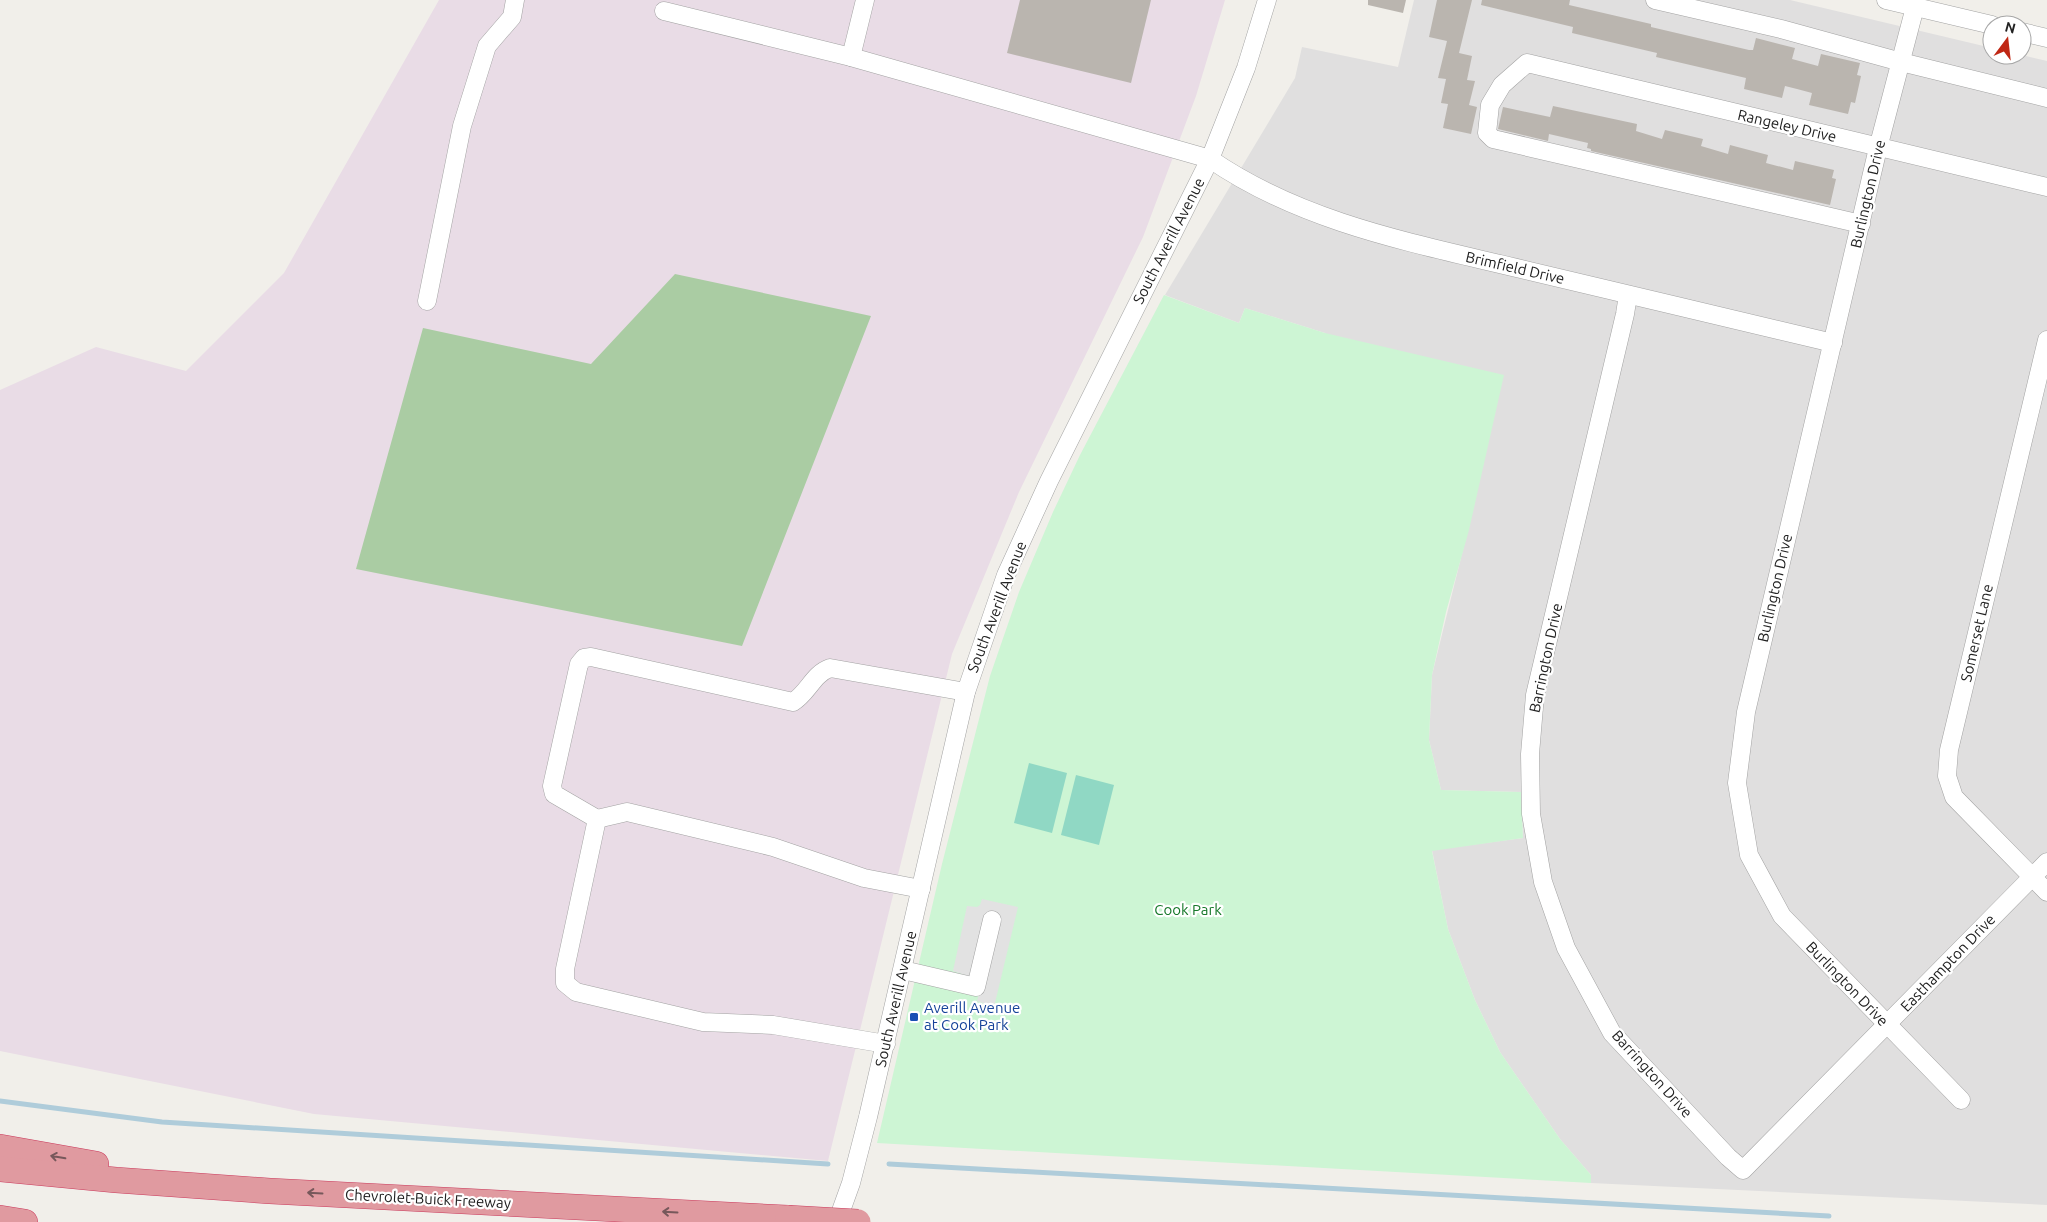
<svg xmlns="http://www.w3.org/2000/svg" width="2047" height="1222" font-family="Ubuntu,sans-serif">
<rect width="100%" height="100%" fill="#f1efea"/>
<path fill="#e0dfdf" d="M1414 0H1790L1992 48V55H2022L2047 61V1205L1591 1183V1175L1560 1139 1500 1052 1475 1000 1448 929 1432 850 1523 838 1521 792 1441 790 1429 740 1432 675 1475 501 1325 333 1245 308 1239 323 1165 295 1295 78 1302 47 1398 67Z"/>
<path fill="#e9dce6" d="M439 0H1225L1196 96 1143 237 1019 492 952 654 828 1161 314 1114 0 1051V390L96 347 186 371 284 273Z"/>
<path fill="#aacca3" d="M675 274 871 316 742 646 356 569 423 328 591 364Z"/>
<path fill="#cdf5d4" d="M1164 295 1239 323 1245 308 1325 333 1504 375 1469 530 1446 612 1432 675 1429 740 1441 790 1521 792 1523 838 1432 851 1448 929 1475 1000 1500 1052 1560 1139 1591 1175V1183L877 1143 942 864 990 676 1019 592 1053 512 1080 455Z"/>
<g fill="#90d8c4">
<path d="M1029 763 1067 773 1052 833 1014 823Z"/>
<path d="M1076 775 1114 785 1099 845 1061 835Z"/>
</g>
<path fill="#e2e2e2" d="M982 899 1018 907 994 1007 977 1001 981 986 965 975 953 971 967 906 977 907 980 905Z"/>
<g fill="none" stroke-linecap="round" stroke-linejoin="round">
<g stroke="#afccda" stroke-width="5">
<path d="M0 1101 162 1122 828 1164"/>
<path d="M889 1164 1829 1216"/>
</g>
</g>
<g fill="#bab5af">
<path d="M1020 0H1151L1131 83 1007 53Z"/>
<path d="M1368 0H1406L1403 13 1368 5Z"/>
<path d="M1437 0H1472L1459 53 1472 56 1467 80 1475 81 1469 105 1477 107 1471 134 1443 128 1448 104 1441 103 1446 79 1438 78 1447 41 1429 37Z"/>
<path d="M1482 0H1570L1569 5 1651 24V27L1749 50H1753L1756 38 1795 48 1792 59 1818 66 1821 54 1860 63 1857 75 1861 76 1855 103 1851 102 1848 114 1809 105 1812 93 1797 89 1785 86 1782 98 1744 89 1746 78 1656 57 1657 53 1572 33 1573 27 1481 5Z"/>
<path d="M1553 106 1637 124 1636 131 1662 139 1665 130 1703 139 1701 146 1728 154 1730 145 1768 155 1766 163 1793 170 1795 161 1834 170 1832 178 1836 179 1830 205 1591 151V149L1587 148 1588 143 1549 134 1548 141 1498 129 1503 107 1550 117Z"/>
</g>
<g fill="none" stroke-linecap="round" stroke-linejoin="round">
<defs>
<g id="minor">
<path d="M1655 0 1781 29 1901 62 2047 98"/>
<path d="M1886 0 1992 25"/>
<path d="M1915 7 1878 148 1746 712 1737 783 1749 855 1782 916 1961 1100"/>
<path d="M664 11 851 57 1210 159C1303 223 1413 243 1521 269 1625 294 1729 318 1833 343"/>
<path d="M2022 32 2047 38"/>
<path d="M851 57 865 0"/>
<path d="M1861 224 1493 139 1487 133 1490 105 1502 85 1527 63 2047 187"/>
<path d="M1628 295 1625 314 1535 695 1530 754 1531 814 1543 882 1566 948 1612 1033 1728 1157 1743 1170 2047 862"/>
<path d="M427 301 462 126 487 46 512 17 515 0"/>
<path d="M2047 340 1949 750 1947 776 1954 797 2047 892"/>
<path d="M597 819 554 794 552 786 579 664 584 658 591 657 793 702C808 693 813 674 830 668L966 692"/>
<path d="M903 970 976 987 992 920"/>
<path d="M886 1044 773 1025 703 1022 576 992 565 983V969L597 819 627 812 773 847 864 878 921 889"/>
<path d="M837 1222 851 1183 868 1117 966 692 1006 575 1049 481 1210 159 1246 68 1267 0"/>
</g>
<g id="highway">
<path d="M0 1147 96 1164"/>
<path d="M0 1169 116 1180 270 1191 788 1218"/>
<path d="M0 1218 25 1222"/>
</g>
</defs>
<use href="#minor" stroke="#a3a3a3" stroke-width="19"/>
<use href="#highway" stroke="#cb3b5d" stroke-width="26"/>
<use href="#minor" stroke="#fff" stroke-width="18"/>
<use href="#highway" stroke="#e09aa0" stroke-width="25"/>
<defs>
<path id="highway-bridge" d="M788 1218 858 1222"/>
</defs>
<use href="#highway-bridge" stroke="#cb3b5d" stroke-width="26" stroke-linecap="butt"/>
<use href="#highway-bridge" stroke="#e09aa0" stroke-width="25"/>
</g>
<defs><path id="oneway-shaft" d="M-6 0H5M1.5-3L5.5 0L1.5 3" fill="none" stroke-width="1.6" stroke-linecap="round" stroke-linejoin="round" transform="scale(1.25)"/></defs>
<g stroke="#77585b">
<use href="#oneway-shaft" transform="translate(58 1157) rotate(-170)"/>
<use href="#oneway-shaft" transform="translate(315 1193) rotate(-177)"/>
<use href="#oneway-shaft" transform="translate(670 1212) rotate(-177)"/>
</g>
<rect fill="#1a4fb4" stroke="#fff" stroke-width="2" x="909" y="1012" width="10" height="10" rx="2.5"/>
<g text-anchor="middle" stroke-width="4.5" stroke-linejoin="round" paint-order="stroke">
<g font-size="15" fill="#222" stroke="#fff">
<text transform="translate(1787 126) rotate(13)" y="5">Rangeley Drive</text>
<text transform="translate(1868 194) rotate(-77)" y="5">Burlington Drive</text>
<text transform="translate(1169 241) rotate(-63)" y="5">South Averill Avenue</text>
<text transform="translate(1515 268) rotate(13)" y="5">Brimfield Drive</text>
<text transform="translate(1775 588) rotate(-77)" y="5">Burlington Drive</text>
<text transform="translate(997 607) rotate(-69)" y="5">South Averill Avenue</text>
<text transform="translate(1977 633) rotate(-77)" y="5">Somerset Lane</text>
<text transform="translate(1546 658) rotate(-78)" y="5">Barrington Drive</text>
<text transform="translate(1948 963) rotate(-46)" y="5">Easthampton Drive</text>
<text transform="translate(1847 984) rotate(46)" y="5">Burlington Drive</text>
<text transform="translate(896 999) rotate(-77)" y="5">South Averill Avenue</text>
<text transform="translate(1652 1074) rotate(48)" y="5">Barrington Drive</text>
<text transform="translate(428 1199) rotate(3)" y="5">Chevrolet-Buick Freeway</text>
</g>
<g font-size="15" fill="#17782a" stroke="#fff">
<text x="1188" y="915">Cook Park</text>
</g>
<g font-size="15" fill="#164399" stroke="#fff" text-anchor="start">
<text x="924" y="1013">Averill Avenue<tspan x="924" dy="17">at Cook Park</tspan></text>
</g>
</g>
<g transform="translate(2007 40) rotate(15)"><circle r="24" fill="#ffffff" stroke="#a7a7a7"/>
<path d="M0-4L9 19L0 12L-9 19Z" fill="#c02714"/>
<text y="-8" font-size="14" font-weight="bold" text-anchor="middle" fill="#222222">N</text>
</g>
</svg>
